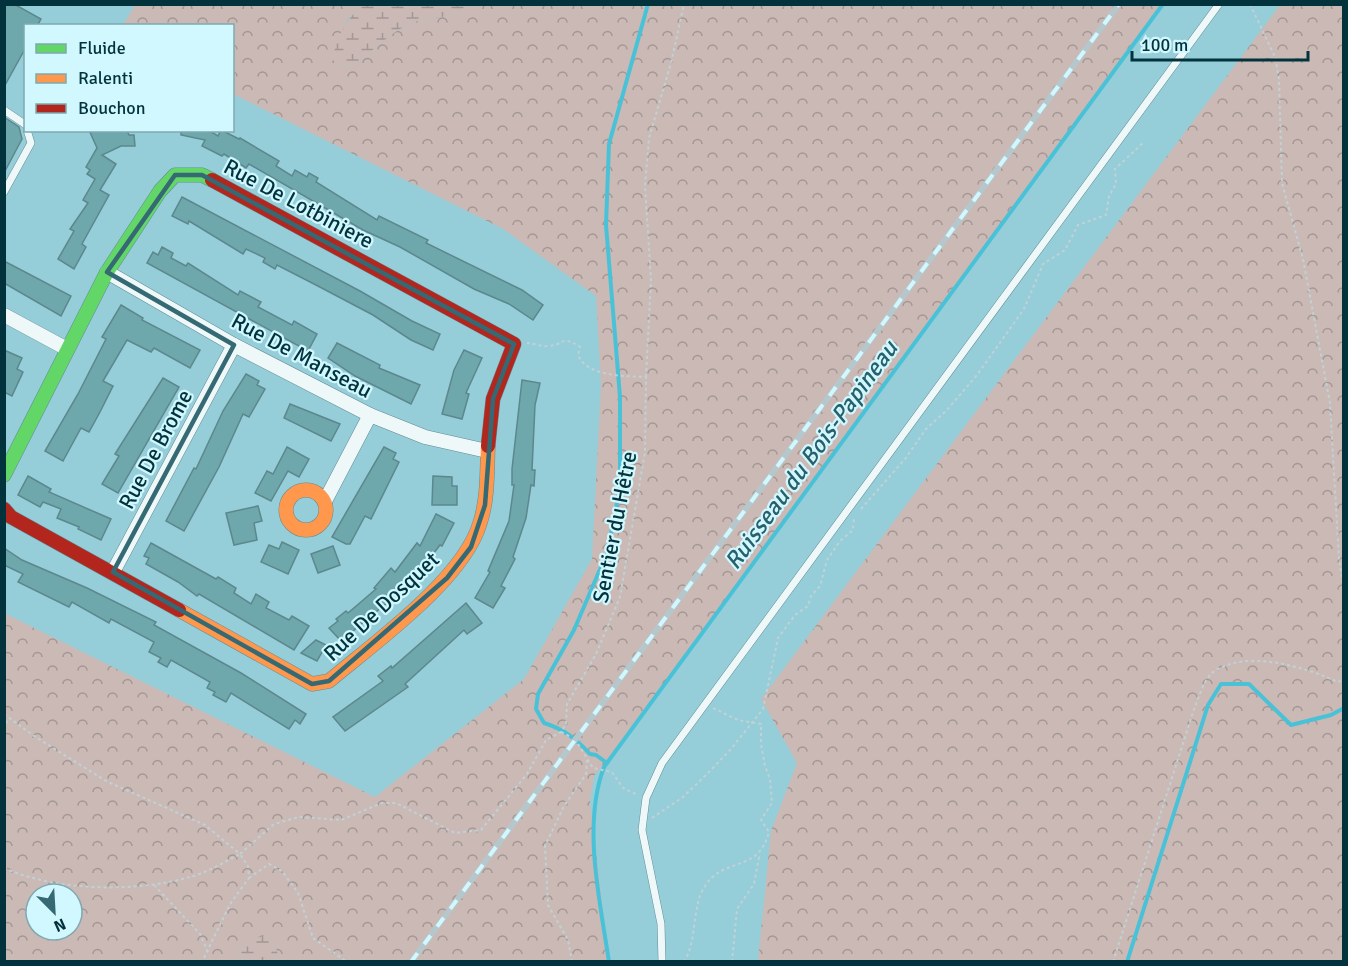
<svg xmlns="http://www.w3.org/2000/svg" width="1348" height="966" font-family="Signika,sans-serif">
<defs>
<pattern id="forest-crowns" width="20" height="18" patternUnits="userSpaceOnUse" patternTransform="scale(1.5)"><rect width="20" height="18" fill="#cbb9b5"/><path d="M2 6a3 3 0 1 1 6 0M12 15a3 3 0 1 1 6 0" fill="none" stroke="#a39794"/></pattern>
<pattern id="wetland-marsh" width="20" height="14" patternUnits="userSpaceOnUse" patternTransform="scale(1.5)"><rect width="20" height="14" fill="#cbb9b5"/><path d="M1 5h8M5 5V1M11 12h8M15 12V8" fill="none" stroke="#a39794"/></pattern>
</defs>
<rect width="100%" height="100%" fill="#95cdd9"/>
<g fill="url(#forest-crowns)" fill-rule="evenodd">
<path d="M135 5H361L346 22 338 64 356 65C375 48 390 32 414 22 435 14 448 22 467 5H1163L624 740 594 776 590 802 609 961H279L275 943 267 936C253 937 241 947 237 961H5L4 613 375 797 524 679 592 559 601 384 596 296 503 229 233 94 232 26 123 25ZM36 894H72V930H36Z"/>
<path d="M1280 5H1343V961H758L771 831 797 763 761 699Z"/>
</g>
<g fill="url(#wetland-marsh)">
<path d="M361 5V4L467 5C448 22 435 14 414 22 390 32 375 48 356 65L338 64 333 60C335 37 347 21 361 5Z"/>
<path d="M268 935 275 943 279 961H237C241 947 253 937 268 935Z"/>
</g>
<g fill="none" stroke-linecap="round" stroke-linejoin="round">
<g stroke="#49c2d8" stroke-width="4">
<path d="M607 763 596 755 590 754C576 739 564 729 544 723L536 709 538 694 574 630 607 553 620 488V397L606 225 609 144 648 4"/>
<path d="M609 962C600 901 582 825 604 767L1163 4"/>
<path d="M1127 962 1208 705 1221 684H1249L1291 725 1331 715 1344 708"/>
</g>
</g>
<g fill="#6ea7ac" stroke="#5c888d" stroke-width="1.5">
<path d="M4 4H14L41 19 37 26H26V47L4 87Z"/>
<path d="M4 117 19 127 22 139 4 173Z"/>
<path d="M89 130H127L129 135H134L135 146H121L102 155 116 164 100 190 109 195 82 244 86 247 74 269 58 259 74 231 70 229 88 203 83 200 95 179 87 174 90 170 86 167 97 148Z"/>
<path d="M181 130H208L218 136 221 130 239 139 240 138 279 161 276 166 292 176 295 170 307 177 309 173 318 178 316 182 377 220 379 216 428 240 426 243 522 290 543 305 533 320 509 304 474 289 400 247 363 230 249 164 246 168 224 154 222 156 202 146 205 140 181 135Z"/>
<path d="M182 197 360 291 412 321 440 334 433 350 411 340 373 315 316 285 277 265 275 269 263 262 265 258 246 249 243 254 189 221 188 224 172 216Z"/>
<path d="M162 247 173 253 171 258 186 266 188 263 238 295 240 291 261 302 258 307 292 325 294 321 317 334 308 351 147 263 153 252 158 255Z"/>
<path d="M4 261 71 296 61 316 4 283Z"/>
<path d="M121 305 143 318 142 320 200 350 190 368 154 348 151 352 127 340 103 381 113 386 100 412 89 432 81 428 63 461 45 451 78 394 106 339 102 337Z"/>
<path d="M337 343 380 365 379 368 420 385 411 404 355 376 328 358Z"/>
<path d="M4 350 22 358 17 369 23 372 12 396 4 392Z"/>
<path d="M464 350 482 358 466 393 469 394 462 419 442 414 454 370Z"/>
<path d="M246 374 259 381 257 385 265 389 249 417 243 414 219 467 184 531 166 521 194 468 196 469 223 411Z"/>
<path d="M163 378 179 387 118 493 102 484 119 456 115 454Z"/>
<path d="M522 380 540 383 535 405 532 470H535L534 486 531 485 526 518 513 557 515 559 501 586 505 588 493 608 475 598 490 572 488 571 509 521 514 485H512V469Z"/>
<path d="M290 404 340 424 331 441 284 418Z"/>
<path d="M287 447 309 459 299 477 288 471 271 501 255 493 267 471 273 474Z"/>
<path d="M384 447 396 453 393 459 399 462 371 519 365 516 350 544H346L332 537Z"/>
<path d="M28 476 51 489 49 492 111 519 101 540 78 529 79 527 57 518 61 509 43 502 40 507 18 495Z"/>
<path d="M433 476 452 477V486H457V505H432Z"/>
<path d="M258 506 262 521 254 523 257 540 234 545 226 513Z"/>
<path d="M436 514 454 523 442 546 440 545 418 574 414 572 388 602 341 641 329 628 338 621 336 619 346 611 348 613 376 589 374 588 391 568 395 572 417 543 420 546Z"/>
<path d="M282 542 299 550 288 574 261 562 269 545 279 549Z"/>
<path d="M151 543 216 579 218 577 236 588 234 593 251 604 256 594 269 602 266 608 289 620 292 616 309 626 294 650 199 594 197 596 178 582 146 564 149 558 144 556Z"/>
<path d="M333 546 340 565 318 573 311 554Z"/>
<path d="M4 548 22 560 87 588 156 622 154 625 241 673 306 714 300 724 295 720 289 729 231 693 226 702 213 695 215 692 207 688 210 682 171 660 167 667 158 662 161 658 149 652 154 642 111 619 109 623 72 602 69 607 18 582 23 574 4 565Z"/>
<path d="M466 603 482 623 467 634 464 630 405 684 408 687 345 731 333 717 383 681 378 676 391 666 392 668Z"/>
<path d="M316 640 326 645 317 661 301 653Z"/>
</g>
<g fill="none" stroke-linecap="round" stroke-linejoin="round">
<defs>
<g id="lane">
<path d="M4 110 26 125"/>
<path d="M4 192 31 143 27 130"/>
<path d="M662 962 661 924 642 830 646 798 662 763 1219 4"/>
</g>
<g id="street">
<path d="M107 272 234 345 370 415 425 437 487 451"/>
<path d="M4 315 67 349"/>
<path d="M325 501 370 415"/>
<path d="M113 572 234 345"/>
</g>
<path id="fast" d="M4 475 107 272 160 191 175 175H202L212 180"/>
<g id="slow">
<circle cx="306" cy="510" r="20"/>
<path d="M179 610 312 684 329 681C373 644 464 579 480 523 488 499 487 471 488 446"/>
</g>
<g id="jam">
<path d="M212 180 514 344 493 399 488 446"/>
<path d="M4 509 11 517 179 610"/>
</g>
</defs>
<use href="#lane" stroke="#638d95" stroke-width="8"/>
<use href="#street" stroke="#638d95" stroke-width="15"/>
<use href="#fast" stroke="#638d95" stroke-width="15"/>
<use href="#slow" stroke="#638d95" stroke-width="15"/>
<use href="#jam" stroke="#638d95" stroke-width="15"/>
<g stroke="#c0d2d6" stroke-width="2" stroke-dasharray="3 3" stroke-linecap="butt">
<path d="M1250 4 1275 57 1279 79 1282 183 1303 259 1330 403 1339 559 1344 590"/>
<path d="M646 377 651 280 645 186 649 138 671 63 684 4"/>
<path d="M861 509 905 459 926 429 946 411 977 375 1024 309 1043 264 1065 250 1078 225 1106 215 1109 196 1116 184 1115 169 1144 142"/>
<path d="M4 714 34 736 106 781 205 825 240 854 274 824 299 817 341 820 382 803H396L455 833 481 830 527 774 546 740 561 732 566 724 567 704 596 654 620 597 645 452 646 377C625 376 587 377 578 355L580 347C561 334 564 346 547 346 541 347 534 343 527 343"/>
<path d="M4 729 8 718"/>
<path d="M561 732 571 737"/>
<path d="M578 744 593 768 612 772 623 788 638 795"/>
<path d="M652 818 683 797 708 773 731 749 763 709 778 638 795 615 808 606 811 596 820 586 827 560 840 541 853 530 854 517"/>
<path d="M4 868C56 891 135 893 190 877 207 873 224 862 240 854L248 866 249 878 230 904 202 962"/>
<path d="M249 878 269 864 282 871 298 893 313 938 347 962"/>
<path d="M154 885 200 934 208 952"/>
<path d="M572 962 568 940 548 905 545 846 564 806 586 774 587 760"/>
<path d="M684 962C698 939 691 907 705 886 724 856 758 874 769 832L761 820 772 803 770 779 765 766 761 744V724L738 720 713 708"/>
<path d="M732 962 737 909 754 884 759 857H756"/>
<path d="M1113 962 1195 706C1199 697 1204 680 1212 673 1244 648 1305 667 1338 682L1344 679"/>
</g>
<use href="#lane" stroke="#eff8f9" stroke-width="7"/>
<use href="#street" stroke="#eff8f9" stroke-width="14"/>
<use href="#fast" stroke="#63d668" stroke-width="14"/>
<use href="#slow" stroke="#ff974d" stroke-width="14"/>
<use href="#jam" stroke="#b3261e" stroke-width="14"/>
<defs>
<path id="rail" d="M411 962 1119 4"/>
</defs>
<use href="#rail" stroke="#b5c7cb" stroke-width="6"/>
<use href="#rail" stroke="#d1f7ff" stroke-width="4" stroke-dasharray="11" stroke-linecap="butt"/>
</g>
<path fill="none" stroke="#356973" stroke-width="4.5" stroke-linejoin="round" d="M175 175H202L514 344 493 399 485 505 471 547 447 578 329 681 312 684 113 572 234 345 107 272Z"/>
<g text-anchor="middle" stroke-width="4.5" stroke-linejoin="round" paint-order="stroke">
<g font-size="22" fill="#02333c" stroke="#d1f7ff">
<text transform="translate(299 203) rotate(28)" y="8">Rue De Lotbiniere</text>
<text transform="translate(302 355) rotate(28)" y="8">Rue De Manseau</text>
<text transform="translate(155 449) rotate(-62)" y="8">Rue De Brome</text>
<text transform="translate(614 527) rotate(-79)" y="8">Sentier du Hêtre</text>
<text transform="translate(381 606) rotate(-43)" y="8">Rue De Dosquet</text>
</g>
<g font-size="24" font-style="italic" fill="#275f6a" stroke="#d1f7ff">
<text transform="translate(811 455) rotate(-54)" y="8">Ruisseau du Bois-Papineau</text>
</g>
</g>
<rect width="1348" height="966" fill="none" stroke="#02333c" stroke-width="12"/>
<rect x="24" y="24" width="210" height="108" fill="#d1f7ff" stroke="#7ea9b1" stroke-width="1.5"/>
<rect x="36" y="44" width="30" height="9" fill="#63d668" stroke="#7ea9b1" stroke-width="1.5"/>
<text x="78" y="54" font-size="18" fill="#02333c">Fluide</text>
<rect x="36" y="74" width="30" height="9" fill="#ff974d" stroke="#7ea9b1" stroke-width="1.5"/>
<text x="78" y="84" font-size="18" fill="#02333c">Ralenti</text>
<rect x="36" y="104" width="30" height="9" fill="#b3261e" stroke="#7ea9b1" stroke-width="1.5"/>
<text x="78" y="114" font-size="18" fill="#02333c">Bouchon</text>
<g transform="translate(54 912) rotate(156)"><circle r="28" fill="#d1f7ff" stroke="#7ea9b1" stroke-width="1.5"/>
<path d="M0-4.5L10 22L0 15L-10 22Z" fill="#356973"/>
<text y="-9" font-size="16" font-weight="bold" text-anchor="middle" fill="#02333c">N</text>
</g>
<path d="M1132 51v9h176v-9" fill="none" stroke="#02333c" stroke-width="3"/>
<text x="1141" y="51" font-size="18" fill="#02333c" stroke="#d1f7ff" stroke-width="4.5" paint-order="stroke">100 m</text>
</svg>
